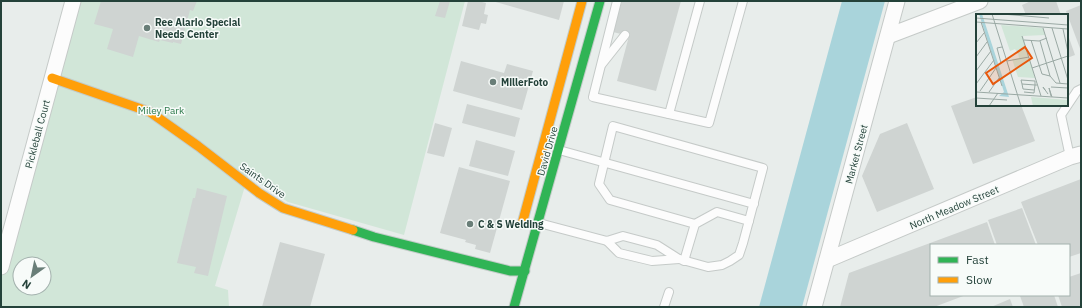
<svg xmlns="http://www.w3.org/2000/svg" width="1082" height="308" font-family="'IBM Plex Sans',sans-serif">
<rect width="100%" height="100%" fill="#e8edeb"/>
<path fill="#d1e6d8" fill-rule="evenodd" d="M80 1H465L404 235 288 202 248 176 215 286 228 290 229 307H1V274L12 227ZM20 264H44V288H20Z"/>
<path fill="#a9d4db" d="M842 1H885L802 307H759Z"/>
<g fill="#cfd4d2">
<path d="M101 1H197L193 11 190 10 181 44 173 42V43L160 40 159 42 139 36 133 57 107 49 113 29 94 24Z"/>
<path d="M440 1H450L445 18 435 16Z"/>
<path d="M468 1H478L486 3 484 14 488 15 486 24 481 23 479 30 462 26Z"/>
<path d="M492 1H564L559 20Z"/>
<path d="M622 1H681L656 91 617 81 629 36 613 32Z"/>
<path d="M1031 1H1056L1061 15H1026L1022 5Z"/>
<path d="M1081 5V51L1066 11Z"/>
<path d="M1067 32 1075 55 1067 58Z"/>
<path d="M461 61 504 73 507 64 533 71 522 110 453 91Z"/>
<path d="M977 97V105H1021L1035 141 973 164 951 106Z"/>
<path d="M467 104 520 118 515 137 462 123Z"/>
<path d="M435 123 452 128 444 157 427 153Z"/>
<path d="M907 123 934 189 877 212 862 176 880 134Z"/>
<path d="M476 140 515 151 508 176 469 166Z"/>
<path d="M459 167 510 181 490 253 475 249 476 245 465 242 466 240 440 233Z"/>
<path d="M1081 179V253L1069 257V245H1038L1021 202Z"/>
<path d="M197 188 227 196 208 276 194 273 196 267 177 263 193 198H195Z"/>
<path d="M1022 208 1036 245H997L988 220Z"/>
<path d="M987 222 995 245H931V295H966L934 307H840L849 273Z"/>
<path d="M280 242 325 254 310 307H262Z"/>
<path d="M1081 273V307H1062L1058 295H1069V277Z"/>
<path d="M1021 295H1054L1058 307H1024L1020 296Z"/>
<path d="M1010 299 1013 307H991Z"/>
</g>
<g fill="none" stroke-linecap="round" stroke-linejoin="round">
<defs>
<g id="lane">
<path d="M617 1 593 97 669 114 700 1"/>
<path d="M602 64 625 35"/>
<path d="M669 114 709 123 743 1"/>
<path d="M559 150 754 204"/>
<path d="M1070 157 1061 115 1077 91 1081 89"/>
<path d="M539 223 607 241 623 236 657 245 679 259 708 267 722 265 730 261 739 255 743 243 763 168 613 126 599 184 610 200 695 224"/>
<path d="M607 241 619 253 652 261 679 259"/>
<path d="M684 261 695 224 717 212 749 221"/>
<path d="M664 307 669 292"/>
</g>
<g id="street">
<path d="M888 36 980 1"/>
<path d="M827 260 1070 157 1081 154"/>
<path d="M1 267 73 1"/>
<path d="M814 307 897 1"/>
</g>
<g id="fast">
<path d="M353 230 374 237 510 271H525"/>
<path d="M514 307 600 1"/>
</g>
<g id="slow">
<path d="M52 78 150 112 198 146 259 193 283 208 353 230"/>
<path d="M522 224 582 1"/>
</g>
</defs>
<use href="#lane" stroke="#c5cac8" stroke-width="10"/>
<use href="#street" stroke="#c5cac8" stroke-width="17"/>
<use href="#fast" stroke="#c3cbc8" stroke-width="11"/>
<use href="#slow" stroke="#c3cbc8" stroke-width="11"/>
<use href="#lane" stroke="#fcfcfc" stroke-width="8"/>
<use href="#street" stroke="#fcfcfc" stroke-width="15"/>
<use href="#fast" stroke="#30b455" stroke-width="9"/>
<use href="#slow" stroke="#ff9f0a" stroke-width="9"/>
</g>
<g fill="#697e78" stroke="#f7fbf9" stroke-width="1.5">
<circle cx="147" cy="28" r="4"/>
<circle cx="493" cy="82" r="4"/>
<circle cx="470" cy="224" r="4"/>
</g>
<g text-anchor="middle" stroke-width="3" stroke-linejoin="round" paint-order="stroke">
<g font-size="10" font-weight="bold" fill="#24423a" stroke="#f7fbf9" text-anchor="start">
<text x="155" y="26">Ree Alario Special<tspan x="155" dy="12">Needs Center</tspan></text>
<text x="501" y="86">MillerFoto</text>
<text x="478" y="228">C &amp; S Welding</text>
</g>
<g font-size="10" fill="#2d7a4b" stroke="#f7fbf9">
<text x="161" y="114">Miley Park</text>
</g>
<g font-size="10" fill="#24423a" stroke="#f7fbf9">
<text transform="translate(37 134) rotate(-75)" y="4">Pickleball Court</text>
<text transform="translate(547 151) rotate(-74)" y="4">David Drive</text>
<text transform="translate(856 154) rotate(-75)" y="4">Market Street</text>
<text transform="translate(263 180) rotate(35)" y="4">Saints Drive</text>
<text transform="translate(954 207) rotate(-23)" y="4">North Meadow Street</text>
</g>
</g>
<g transform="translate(976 14)">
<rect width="92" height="92" fill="#e8edeb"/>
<path d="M25 11 67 14 69 21 47 22 59 64 42 63 36 45 43 44 42 39 39 35 34 37ZM55 83 92 86V92H57Z" fill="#d1e6d8"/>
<path d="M3 0H6L33 83 23 82 28 78Z" fill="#a9d4db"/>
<path fill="none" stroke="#9aa9a4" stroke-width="1" d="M16 0 45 92M26 0 73 4M0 4 92 11M0 8 92 15M5 8 26 72M67 14 84 69M76 14 92 66M87 15 92 38M46 22 65 82M48 26 63 27 71 24M55 26 66 60 74 62M64 27 74 62 80 69 92 70M0 29 8 19M0 43 11 28M31 47 53 43M25 49 21 34 26 33M56 54 92 42M0 57 15 37M0 70 18 46M46 70 47 75 58 76M75 73 92 74M69 76 67 73 72 80M4 77 20 54M0 78 92 84M13 78 23 64M48 78 58 79 59 71V67L45 66 46 70 59 71H61M75 82 73 74 76 83M0 84 31 86M13 92 22 79"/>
<path fill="#e8590c" fill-opacity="0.15" stroke="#e8590c" stroke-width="2" d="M49 33 56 44 17 70 10 59Z"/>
<rect width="92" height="92" fill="none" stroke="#24423a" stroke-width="2"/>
</g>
<rect width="1082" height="308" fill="none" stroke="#24423a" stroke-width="4"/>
<rect x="930" y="244" width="140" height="52" fill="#f7fbf9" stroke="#a3b1ad"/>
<rect x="938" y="257" width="20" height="6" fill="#30b455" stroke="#a3b1ad"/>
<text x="966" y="264" font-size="12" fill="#24423a">Fast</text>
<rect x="938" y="277" width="20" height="6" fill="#ff9f0a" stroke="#a3b1ad"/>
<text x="966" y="284" font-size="12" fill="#24423a">Slow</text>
<g transform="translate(32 276) rotate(213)"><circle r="19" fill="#f7fbf9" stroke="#a3b1ad"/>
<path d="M0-3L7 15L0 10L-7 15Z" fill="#697e78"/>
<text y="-6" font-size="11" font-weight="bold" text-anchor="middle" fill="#24423a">N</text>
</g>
</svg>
